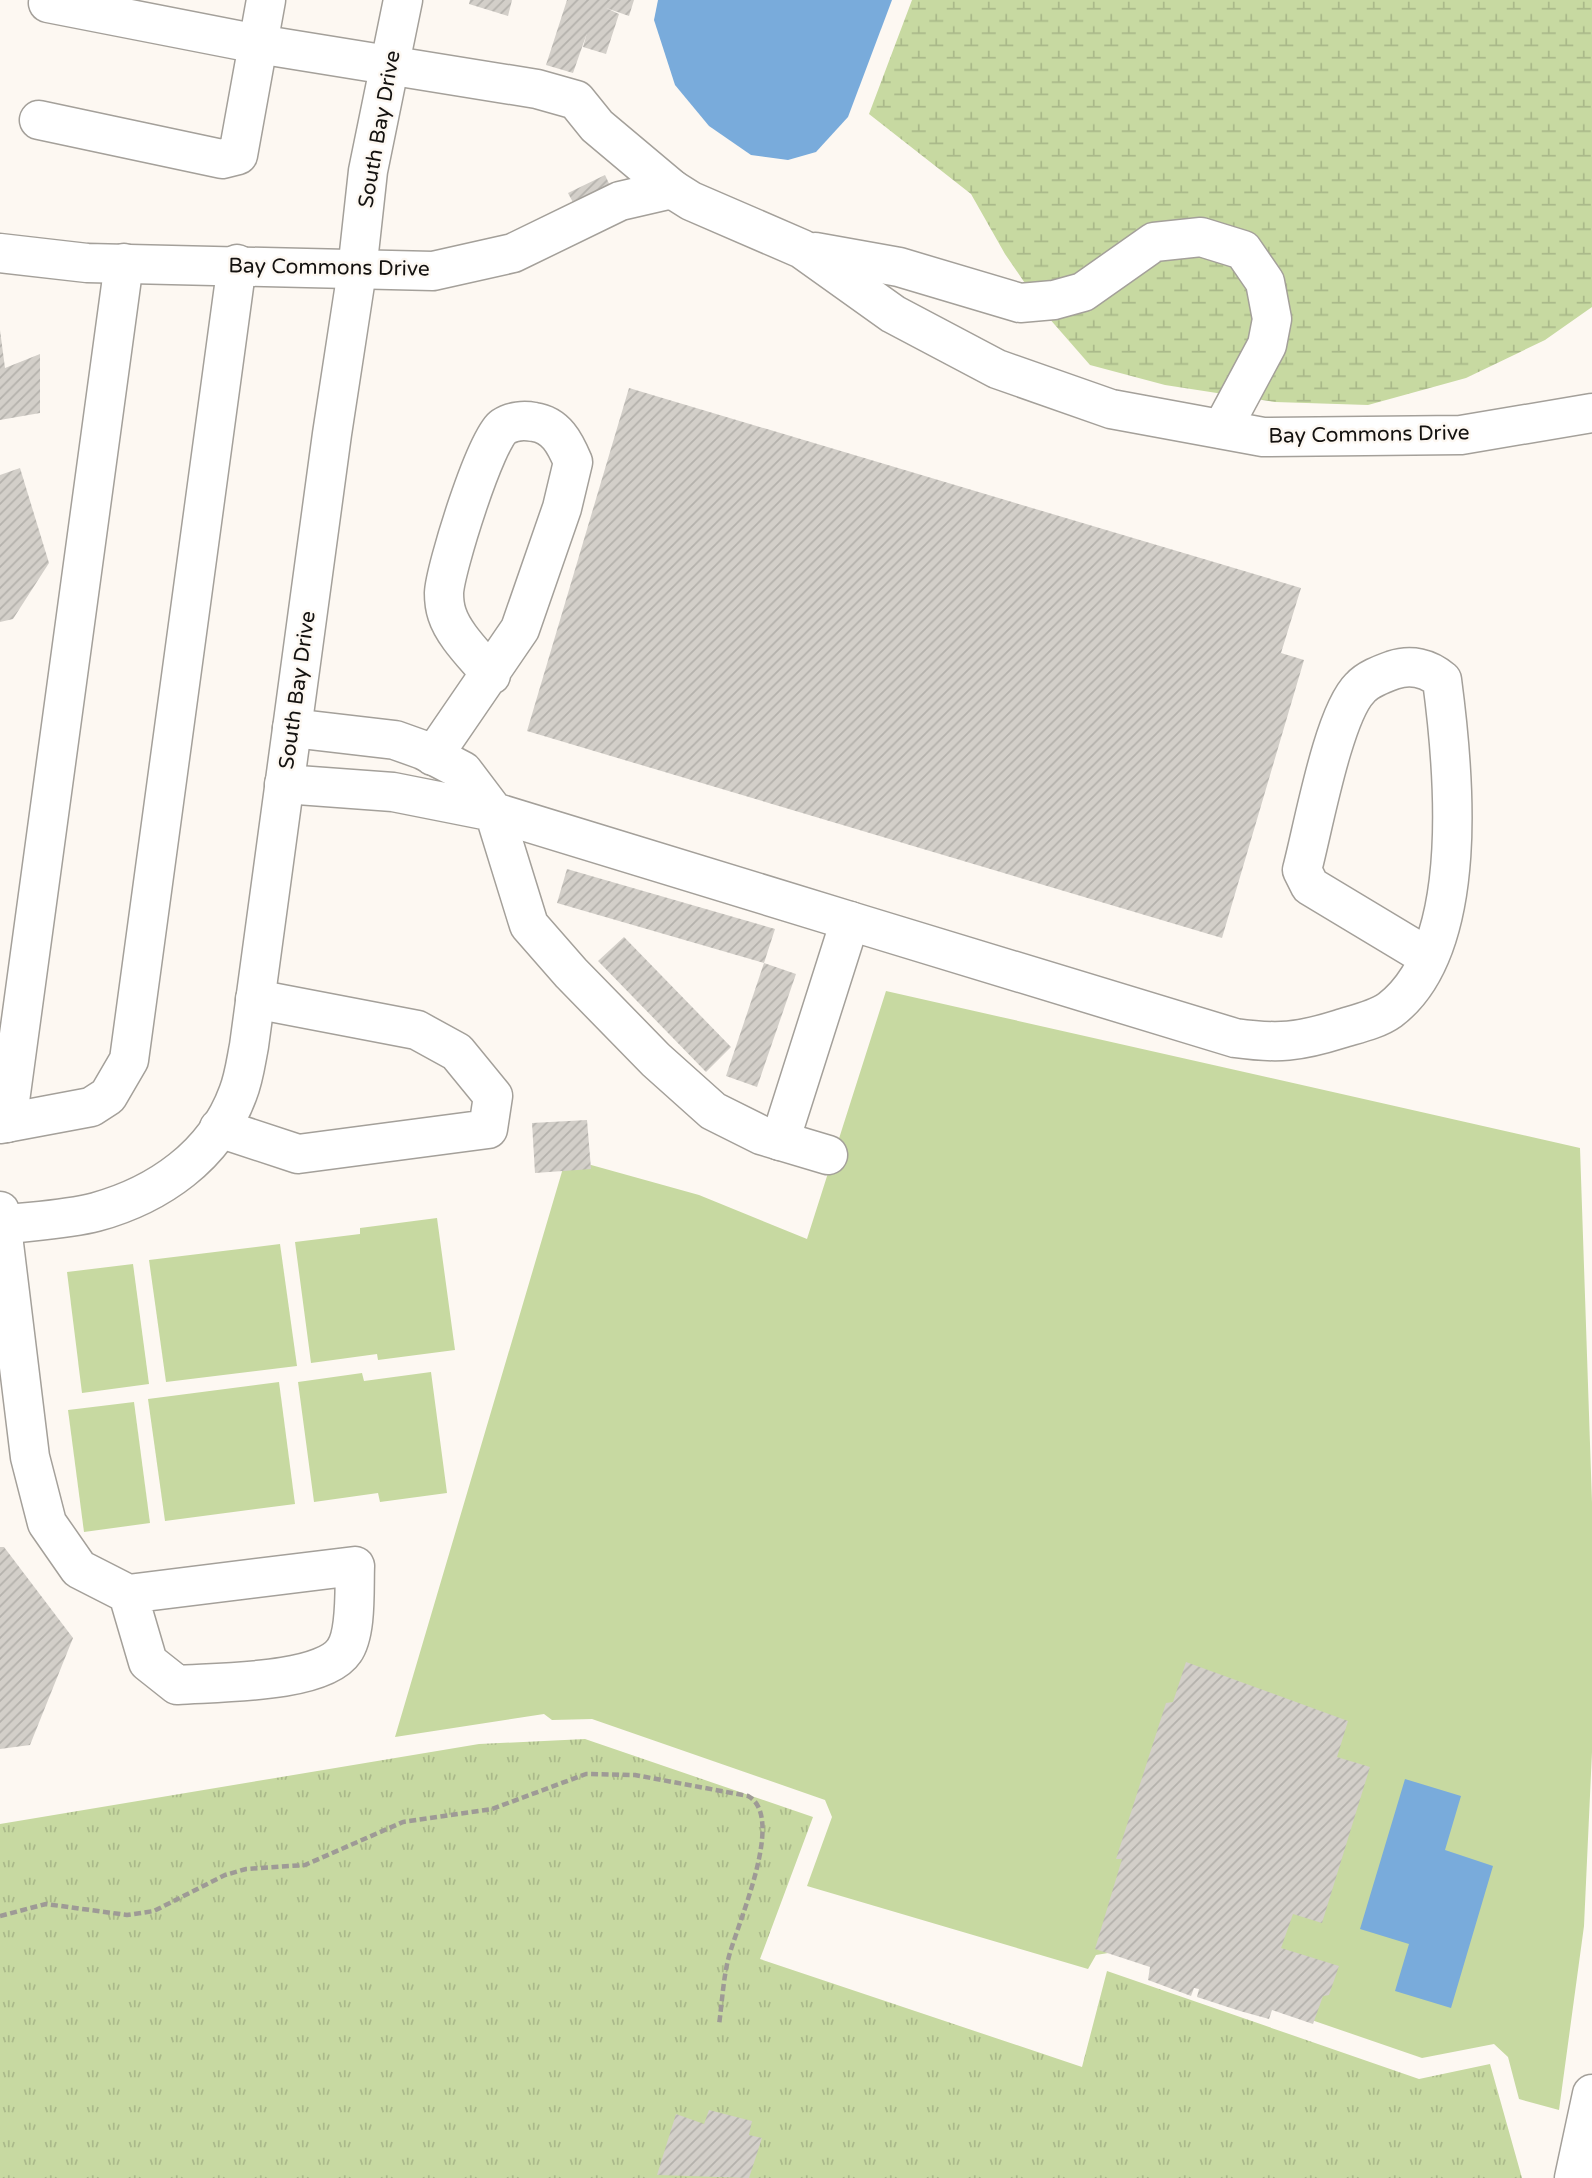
<svg xmlns="http://www.w3.org/2000/svg" width="1592" height="2178" font-family="'Varela Round',sans-serif">
<defs>
<pattern id="grass-tufts" width="24" height="20" patternUnits="userSpaceOnUse" patternTransform="scale(1.75)"><rect width="24" height="20" fill="#c7d9a1"/><path d="M3 7l-1-3M5 7V3M7 7l1-3M15 17l-1-3M17 17v-4M19 17l1-3" fill="none" stroke="#aab98a"/></pattern>
<pattern id="wetland-marsh" width="20" height="14" patternUnits="userSpaceOnUse" patternTransform="scale(1.75)"><rect width="20" height="14" fill="#c7d9a1"/><path d="M1 5h8M5 5V1M11 12h8M15 12V8" fill="none" stroke="#aab98a"/></pattern>
<pattern id="building-hatch" width="6" height="6" patternUnits="userSpaceOnUse" patternTransform="scale(1.75)"><rect width="6" height="6" fill="#d3cfc9"/><path d="M-1 1l2-2M0 6l6-6M5 7l2-2" fill="none" stroke="#b4b1ac"/></pattern>
</defs>
<rect width="100%" height="100%" fill="#fdf8f2"/>
<path fill="url(#grass-tufts)" d="M585 1739 813 1817 760 1959 1082 2067 1107 1971 1419 2079 1490 2064 1522 2178H0V1824L479 1744Z"/>
<path fill="url(#wetland-marsh)" d="M912 0H1592V307L1545 340 1466 378 1368 405 1275 402 1165 385 1090 365 1048 317 1005 254 971 194 869 114Z"/>
<g fill="#c7d9a1">
<path d="M886 991 1580 1148 1592 1503V1752L1584 1926 1559 2110 1519 2099 1508 2057 1494 2044 1422 2058 1114 1952 1096 1955 1088 1969 807 1886 832 1817 825 1800 592 1719 552 1720 544 1714 395 1737 566 1158 699 1195 807 1239Z"/>
<path d="M437 1218 455 1350 378 1360 377 1354 311 1363 295 1242 360 1234V1228Z"/>
<path d="M280 1244 297 1366 166 1382 149 1260Z"/>
<path d="M133 1264 149 1384 82 1393 67 1272Z"/>
<path d="M431 1372 447 1493 380 1502 378 1493 314 1502 298 1382 362 1373 364 1381Z"/>
<path d="M279 1382 295 1504 165 1521 148 1399Z"/>
<path d="M134 1402 150 1523 84 1532 68 1410Z"/>
</g>
<g fill="#79abdb">
<path d="M658 0H892L848 117 816 152 788 160 751 155 709 126 675 85 654 20Z"/>
<path d="M1405 1779 1461 1796 1445 1850 1493 1866 1451 2008 1395 1991 1409 1944 1360 1929Z"/>
</g>
<g fill="url(#building-hatch)">
<path d="M470 0H512L508 16 469 4Z"/>
<path d="M567 0H634L629 16 606 8 619 14 606 54 583 47 587 33 573 73 546 65Z"/>
<path d="M605 175 613 192 577 210 568 193Z"/>
<path d="M0 330 5 368 40 354V413L0 420Z"/>
<path d="M629 388 1301 588 1281 653 1304 660 1222 938 527 731Z"/>
<path d="M20 468 49 563 13 619 0 622V475Z"/>
<path d="M567 869 775 929 764 963 557 903Z"/>
<path d="M624 937 731 1047 706 1072 598 961Z"/>
<path d="M764 963 796 974 757 1087 726 1076Z"/>
<path d="M587 1120 591 1169 535 1173 532 1123Z"/>
<path d="M0 1547H4L73 1638 30 1745 0 1749Z"/>
<path d="M1186 1662 1348 1721 1337 1757 1370 1767 1322 1923 1293 1914 1281 1948 1339 1966 1329 1995 1323 1996 1313 2024 1272 2010 1269 2019 1240 2011 1197 1997 1199 1989 1194 1988 1191 1996 1148 1980 1150 1967 1095 1949 1122 1859H1116L1166 1703 1173 1702Z"/>
<path d="M709 2110 752 2121 749 2135 762 2138 749 2178 657 2175 676 2114 704 2124Z"/>
</g>
<g fill="none" stroke-linecap="round" stroke-linejoin="round">
<defs>
<g id="minor">
<path d="M48 3 258 44 537 89 576 100 597 126 672 189"/>
<path d="M39 120 222 159 238 155 266 0"/>
<path d="M815 252 899 267 1020 303 1054 300 1083 292 1154 242 1201 237 1243 250 1265 282 1272 319 1267 345 1222 429"/>
<path d="M0 253 87 263 433 271 513 253 620 201 672 189 691 201 802 249 893 314 997 369 1111 409 1263 437 1461 435 1592 413"/>
<path d="M292 728 395 740 423 750 463 771 494 812 850 921"/>
<path d="M433 756 520 629 562 508 573 462C565 443 556 425 534 422 524 420 512 421 503 427 486 438 445 569 444 593 444 598 445 608 447 614 454 636 477 657 491 675"/>
<path d="M284 784 393 792 494 812 529 925 571 973 656 1060 713 1111 761 1135 828 1155"/>
<path d="M7 1123 124 263"/>
<path d="M0 1124 91 1107 108 1096 129 1060 237 264"/>
<path d="M219 1128 298 1154 488 1129 493 1096 457 1052 417 1030 255 999"/>
<path d="M780 1141 850 921 1235 1038C1278 1044 1299 1042 1340 1029 1356 1024 1376 1020 1390 1010 1472 947 1454 770 1442 680 1428 668 1411 664 1393 670 1382 674 1368 679 1360 688 1333 715 1313 829 1302 870L1310 886 1428 957"/>
<path d="M0 1211 30 1457 47 1523 79 1569 128 1594 355 1566C354 1588 357 1633 344 1651 322 1684 215 1682 177 1685L148 1662 128 1594"/>
<path d="M0 1225C31 1221 66 1220 96 1212 158 1195 215 1156 238 1093 244 1078 246 1061 249 1046L332 434 357 271 368 171 403 0"/>
<path d="M1574 2178 1592 2094"/>
</g>
</defs>
<use href="#minor" stroke="#a4a09a" stroke-width="41"/>
<path stroke="#9e9a96" stroke-width="4.5" stroke-dasharray="7 3.5" stroke-linecap="butt" d="M0 1916 46 1904 127 1915 154 1911 225 1875 246 1869 305 1865 403 1822 492 1809 586 1774 635 1775 748 1796C787 1817 736 1926 728 1960 723 1981 722 2003 719 2025"/>
<use href="#minor" stroke="#fff" stroke-width="38"/>
</g>
<g text-anchor="middle" stroke-width="5" stroke-linejoin="round" paint-order="stroke">
<g font-size="21" fill="#141210" stroke="#fdf8f2">
<text transform="translate(379 129) rotate(-80)" y="7">South Bay Drive</text>
<text transform="translate(329 267) rotate(1)" y="7">Bay Commons Drive</text>
<text transform="translate(1369 434) rotate(-1)" y="7">Bay Commons Drive</text>
<text transform="translate(297 690) rotate(-82)" y="7">South Bay Drive</text>
</g>
</g>
</svg>
